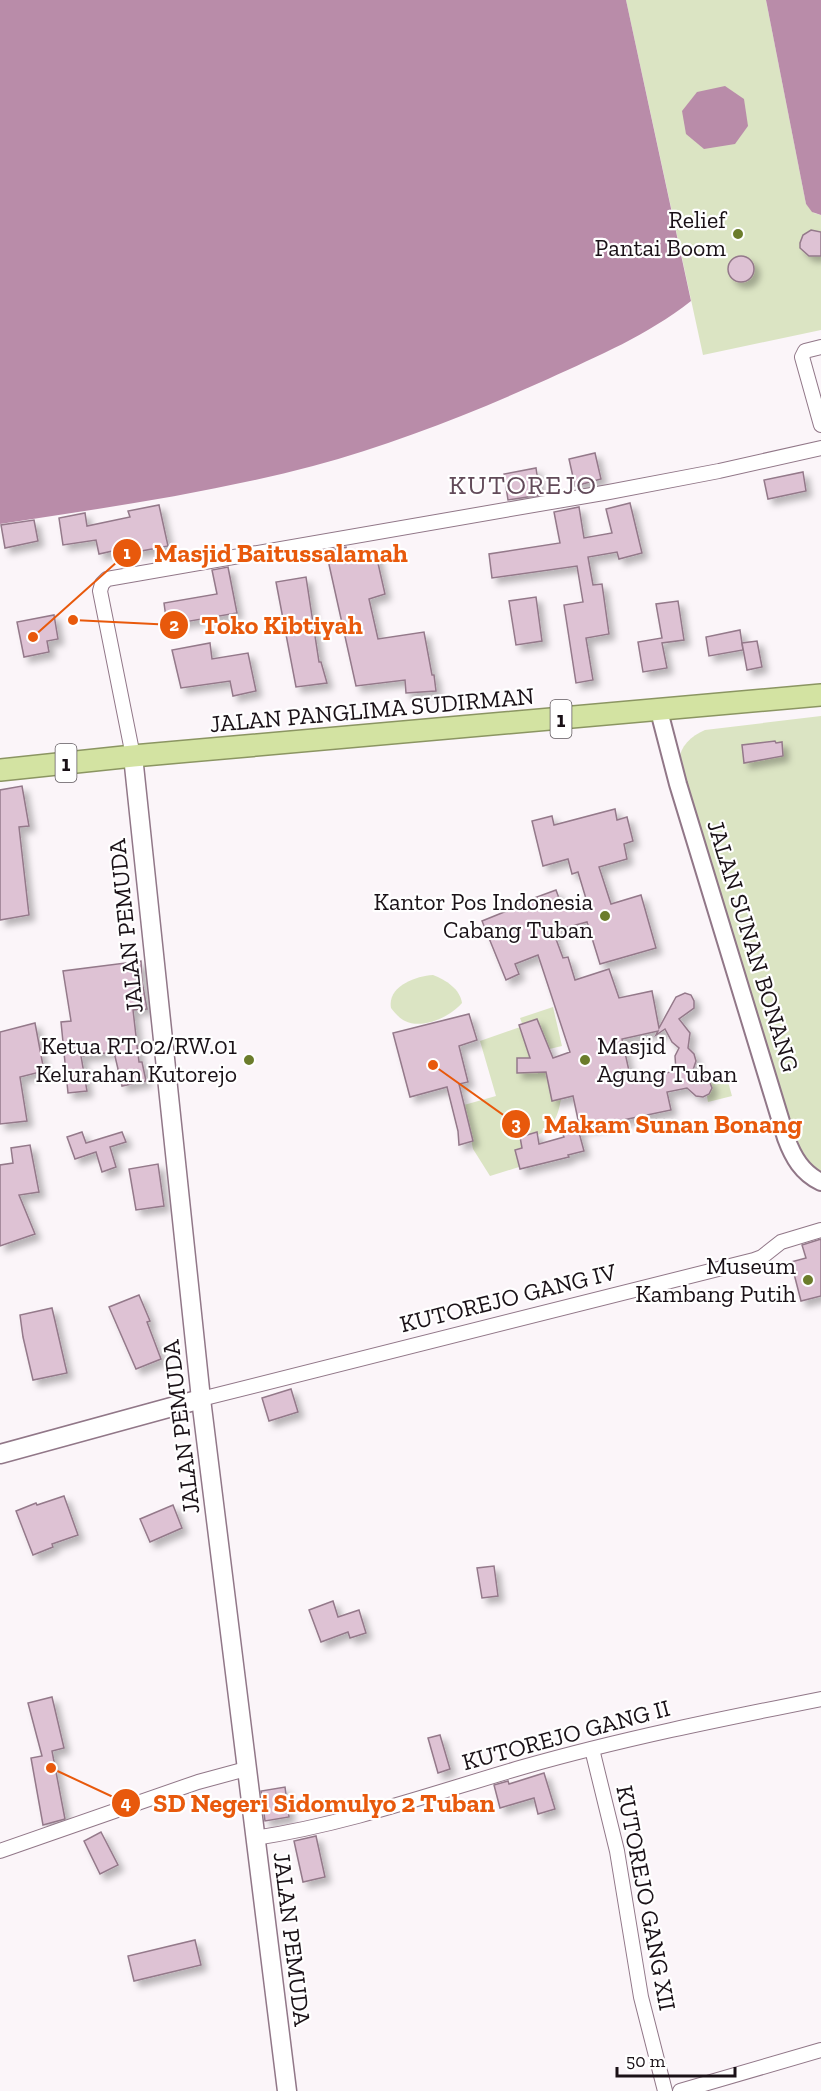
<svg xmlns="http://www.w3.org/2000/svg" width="821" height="2091" font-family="'Zilla Slab',serif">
<defs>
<filter id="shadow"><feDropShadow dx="5.5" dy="5.5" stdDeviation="3" flood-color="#0004"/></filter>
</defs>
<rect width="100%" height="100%" fill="#fbf5f9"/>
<g fill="#dbe4c3">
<path d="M626 0H766L806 204 814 213 821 215V330L703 355Z"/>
<path d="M821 716V1173L813 1169 796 1149 679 761C680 746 691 736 705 730Z"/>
<path d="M433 975C446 980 460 989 462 1003 451 1016 423 1030 405 1021 399 1018 395 1013 391 1008 387 987 415 976 433 975Z"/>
<path d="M553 1007 562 1046 541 1051 552 1100 561 1099C558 1116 554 1127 538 1135L537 1132 520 1137 523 1148 515 1150 519 1167 490 1176 473 1149 464 1105 496 1096 480 1041 523 1026 520 1018Z"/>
<path d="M727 1078 732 1096 708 1102 707 1096 711 1091V1082Z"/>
</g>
<g fill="#b98ca9">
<path d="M0 0H626L691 301C646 336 600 355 548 379 472 413 394 444 313 466 210 493 105 508 0 524Z"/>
<path d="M766 0H821V215L812 212 806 204Z"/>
<path d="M725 86 744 99 748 126 735 144 704 149 686 134 682 111 697 92Z"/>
</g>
<g fill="#dec2d4" stroke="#94798a" stroke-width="1.5" fill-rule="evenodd" filter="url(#shadow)">
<path d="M811 230 821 232V256H809L800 248V243L803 235Z"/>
<circle cx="741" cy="269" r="13"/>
<path d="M595 453 601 479 575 486 569 459Z"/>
<path d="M536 468 540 495 508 500 504 474Z"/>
<path d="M803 472 806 491 768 499 764 480Z"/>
<path d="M630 503 642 553 619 559 617 552 588 557 593 585 602 584 609 634 586 638 593 680 576 683 564 605 583 602 577 566 492 578 489 554 560 543 554 512 579 507 584 538 612 533 606 509Z"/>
<path d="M159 505 168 546 136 552 135 546 99 554 96 540 63 545 59 518 85 513 87 526 130 517 128 511Z"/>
<path d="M34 520 38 541 5 548 1 525Z"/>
<path d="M346 547 347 553 354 551 355 555 375 550 385 594 369 599 378 639 424 632 432 675H434L436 691 406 693 405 680 356 686 328 560 331 558 329 550Z"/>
<path d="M228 567 237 613 167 625 164 603 217 594 212 570Z"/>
<path d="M306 577 319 662H321L327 683 296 687 276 582Z"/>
<path d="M536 597 542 641 516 645 509 601Z"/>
<path d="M678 601 684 640 662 643 667 668 643 672 638 642 662 638 656 604Z"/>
<path d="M54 615 58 639 47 641 49 652 24 657 17 622Z"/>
<path d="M740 630 743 650 709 656 706 637Z"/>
<path d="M757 641 762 667 747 670 742 643Z"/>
<path d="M210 643 212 659 248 653 256 691 233 696 230 681 181 688 172 650Z"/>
<path d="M775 741 776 743 782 742 783 756 744 763 742 745Z"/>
<path d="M22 786 29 826 19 827 29 915 0 920V790Z"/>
<path d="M615 809 617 820 627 817 633 841 624 844 627 859 599 867 611 904 641 895 656 948 600 964 587 922 553 931 563 958 568 957 575 980 609 969 619 998 652 991 659 1028 676 997 685 993 691 995 694 1001V1008L679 1019 690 1033 688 1048 694 1054 696 1061 692 1073 708 1078 712 1088 709 1094 703 1097 696 1096 687 1088 667 1092 671 1110 580 1129 573 1096 552 1101 546 1072 517 1073V1058H530L519 1025 537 1019 553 1058 570 1052 538 955 515 964 519 974 506 980 482 921 519 906 518 904 556 890 563 909 587 902 578 872 572 874 568 859 543 866 532 821 552 816 554 825ZM665 1029 672 1042 679 1048 675 1056 676 1071 631 1080 622 1039 658 1031 656 1035Z"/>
<path d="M141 961 142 981 147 1009 133 1010 139 1062H142L146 1081 122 1086 114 1052 81 1056 87 1091 68 1093 61 1022 71 1021 63 971Z"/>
<path d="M469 1014 477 1040 459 1046 468 1082 459 1084 473 1141 459 1145 458 1131 447 1087 410 1097 393 1033Z"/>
<path d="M35 1023 44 1071 20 1077 27 1121 0 1124V1032Z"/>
<path d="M577 1125 584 1151 568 1155 569 1157 520 1169 515 1150 522 1148 520 1137 537 1132 539 1144 564 1137 561 1129Z"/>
<path d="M82 1132 86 1143 122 1132 126 1142 110 1147 116 1167 102 1172 96 1152 75 1159 67 1137Z"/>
<path d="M30 1145 39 1192 19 1195 35 1234 0 1246V1165L13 1163 11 1148Z"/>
<path d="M158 1164 164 1206 136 1210 129 1169Z"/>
<path d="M821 1239V1296L801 1301 791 1262 806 1258 802 1245Z"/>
<path d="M139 1295 150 1321 147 1322 161 1359 136 1369 109 1307Z"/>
<path d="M52 1308 67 1373 33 1380 23 1337 20 1315Z"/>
<path d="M291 1389 298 1412 269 1421 262 1398Z"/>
<path d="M64 1496 78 1535 52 1544 53 1547 33 1555 16 1511 36 1503 37 1505Z"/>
<path d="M173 1505 182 1528 150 1542 140 1519Z"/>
<path d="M494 1566 498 1596 482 1598 477 1568Z"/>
<path d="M333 1601 338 1617 359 1610 366 1633 350 1638 348 1632 321 1642 309 1610Z"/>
<path d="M52 1697 64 1748 52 1751 65 1819 43 1825 31 1758 42 1756 28 1703Z"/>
<path d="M440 1735 450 1769 438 1773 428 1738Z"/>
<path d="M544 1773 555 1809 538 1814 534 1798 500 1808 494 1785 508 1781 509 1784Z"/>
<path d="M285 1787 289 1817 265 1821 261 1791Z"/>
<path d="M101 1832 118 1865 100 1874 84 1841Z"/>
<path d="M316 1836 325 1877 303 1882 294 1841Z"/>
<path d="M195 1940 201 1965 134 1981 128 1956Z"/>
</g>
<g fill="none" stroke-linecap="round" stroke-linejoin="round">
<defs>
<g id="minor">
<path d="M821 347 805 351 802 357 821 425"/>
<path d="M133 756 100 591 102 584 107 579 609 492 719 471 821 448"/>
<path d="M201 1399 754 1260 762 1257 781 1242 821 1230"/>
<path d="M592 1749 617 1851 641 1997 665 2091"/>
<path d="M255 1838C347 1824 434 1793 523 1767 621 1739 721 1719 821 1699"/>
<path d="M0 1851 198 1782 246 1769"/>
<path d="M680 2091 821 2050"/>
</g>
<path id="tertiary" d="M659 711 678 784 786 1138C793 1157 802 1173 821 1182"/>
<g id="secondary">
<path d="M133 756 201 1399 287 2091"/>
<path d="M0 1454 201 1399"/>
</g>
<path id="trunk" d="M0 770 133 756 821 695"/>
</defs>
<use href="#minor" stroke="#917788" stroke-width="16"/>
<use href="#tertiary" stroke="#917788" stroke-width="20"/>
<use href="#secondary" stroke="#917788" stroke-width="21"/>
<use href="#trunk" stroke="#8b9562" stroke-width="24"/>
<use href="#minor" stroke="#fff" stroke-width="14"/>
<use href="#tertiary" stroke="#fff" stroke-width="16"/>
<use href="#secondary" stroke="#fff" stroke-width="18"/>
<use href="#trunk" stroke="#d3e3a2" stroke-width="21"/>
</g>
<g fill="#6b7c2b" stroke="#fff" stroke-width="2">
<circle cx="738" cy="234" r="6"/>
<circle cx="605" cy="916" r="6"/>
<circle cx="249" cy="1060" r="6"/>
<circle cx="585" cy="1060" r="6"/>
<circle cx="808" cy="1280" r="6"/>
</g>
<g text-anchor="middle" stroke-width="4.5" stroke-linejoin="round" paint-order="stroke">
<g fill="#fff" stroke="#5f585d" stroke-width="1.5">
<rect x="550.5" y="700" width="21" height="38" rx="4.5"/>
<rect x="55.5" y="744" width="21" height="38" rx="4.5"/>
</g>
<g font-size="22" font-weight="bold" fill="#1a1117">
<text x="561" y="727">1</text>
<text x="66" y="771">1</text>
</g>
<g font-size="24" fill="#1a1117" stroke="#fff" text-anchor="end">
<text x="726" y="228">Relief<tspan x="726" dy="28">Pantai Boom</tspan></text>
<text x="593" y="910">Kantor Pos Indonesia<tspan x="593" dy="28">Cabang Tuban</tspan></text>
<text x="237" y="1054">Ketua RT.02/RW.01<tspan x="237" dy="28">Kelurahan Kutorejo</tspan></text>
<text x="597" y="1054" text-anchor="start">Masjid<tspan x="597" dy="28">Agung Tuban</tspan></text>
<text x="796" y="1274">Museum<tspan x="796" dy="28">Kambang Putih</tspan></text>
</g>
<g font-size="24" fill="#1a1117" stroke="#fff">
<text transform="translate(372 710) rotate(-5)" y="8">JALAN PANGLIMA SUDIRMAN</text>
<text transform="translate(126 926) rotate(-96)" y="8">JALAN PEMUDA</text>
<text transform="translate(753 946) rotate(73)" y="8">JALAN SUNAN BONANG</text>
<text transform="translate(508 1298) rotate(-14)" y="8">KUTOREJO GANG IV</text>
<text transform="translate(181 1427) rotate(-97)" y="8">JALAN PEMUDA</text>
<text transform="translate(566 1735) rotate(-15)" y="8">KUTOREJO GANG II</text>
<text transform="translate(646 1898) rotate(79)" y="8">KUTOREJO GANG XII</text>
<text transform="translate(292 1939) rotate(83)" y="8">JALAN PEMUDA</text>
</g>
<g font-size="27" letter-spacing="1.5" fill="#624a59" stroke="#fff">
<text x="523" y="494">KUTOREJO</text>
</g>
</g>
<path fill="none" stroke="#e8590c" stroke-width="2" d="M33 637L127 553M73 620L174 625M433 1065L516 1124M51 1768L126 1803"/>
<g fill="#e8590c" stroke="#fff" stroke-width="2">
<circle cx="33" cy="637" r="6"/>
<circle cx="73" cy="620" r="6"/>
<circle cx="433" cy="1065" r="6"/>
<circle cx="51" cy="1768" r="6"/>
<circle cx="127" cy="553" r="15"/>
<circle cx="174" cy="625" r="15"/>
<circle cx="516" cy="1124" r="15"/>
<circle cx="126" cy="1803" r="15"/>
</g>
<g font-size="18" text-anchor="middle" font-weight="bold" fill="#fff">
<text x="127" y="559">1</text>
<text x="174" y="631">2</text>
<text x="516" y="1130">3</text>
<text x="126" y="1809">4</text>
</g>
<g font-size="26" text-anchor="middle" font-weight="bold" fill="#e8590c" stroke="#fff" stroke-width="4.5" stroke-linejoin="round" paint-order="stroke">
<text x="281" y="562">Masjid Baitussalamah</text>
<text x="282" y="634">Toko Kibtiyah</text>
<text x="673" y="1133">Makam Sunan Bonang</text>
<text x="324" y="1812">SD Negeri Sidomulyo 2 Tuban</text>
</g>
<path d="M617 2067v9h118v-9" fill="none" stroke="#1a1117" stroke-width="3"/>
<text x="626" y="2067" font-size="18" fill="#1a1117" stroke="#ffffff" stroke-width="4.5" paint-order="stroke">50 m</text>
</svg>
